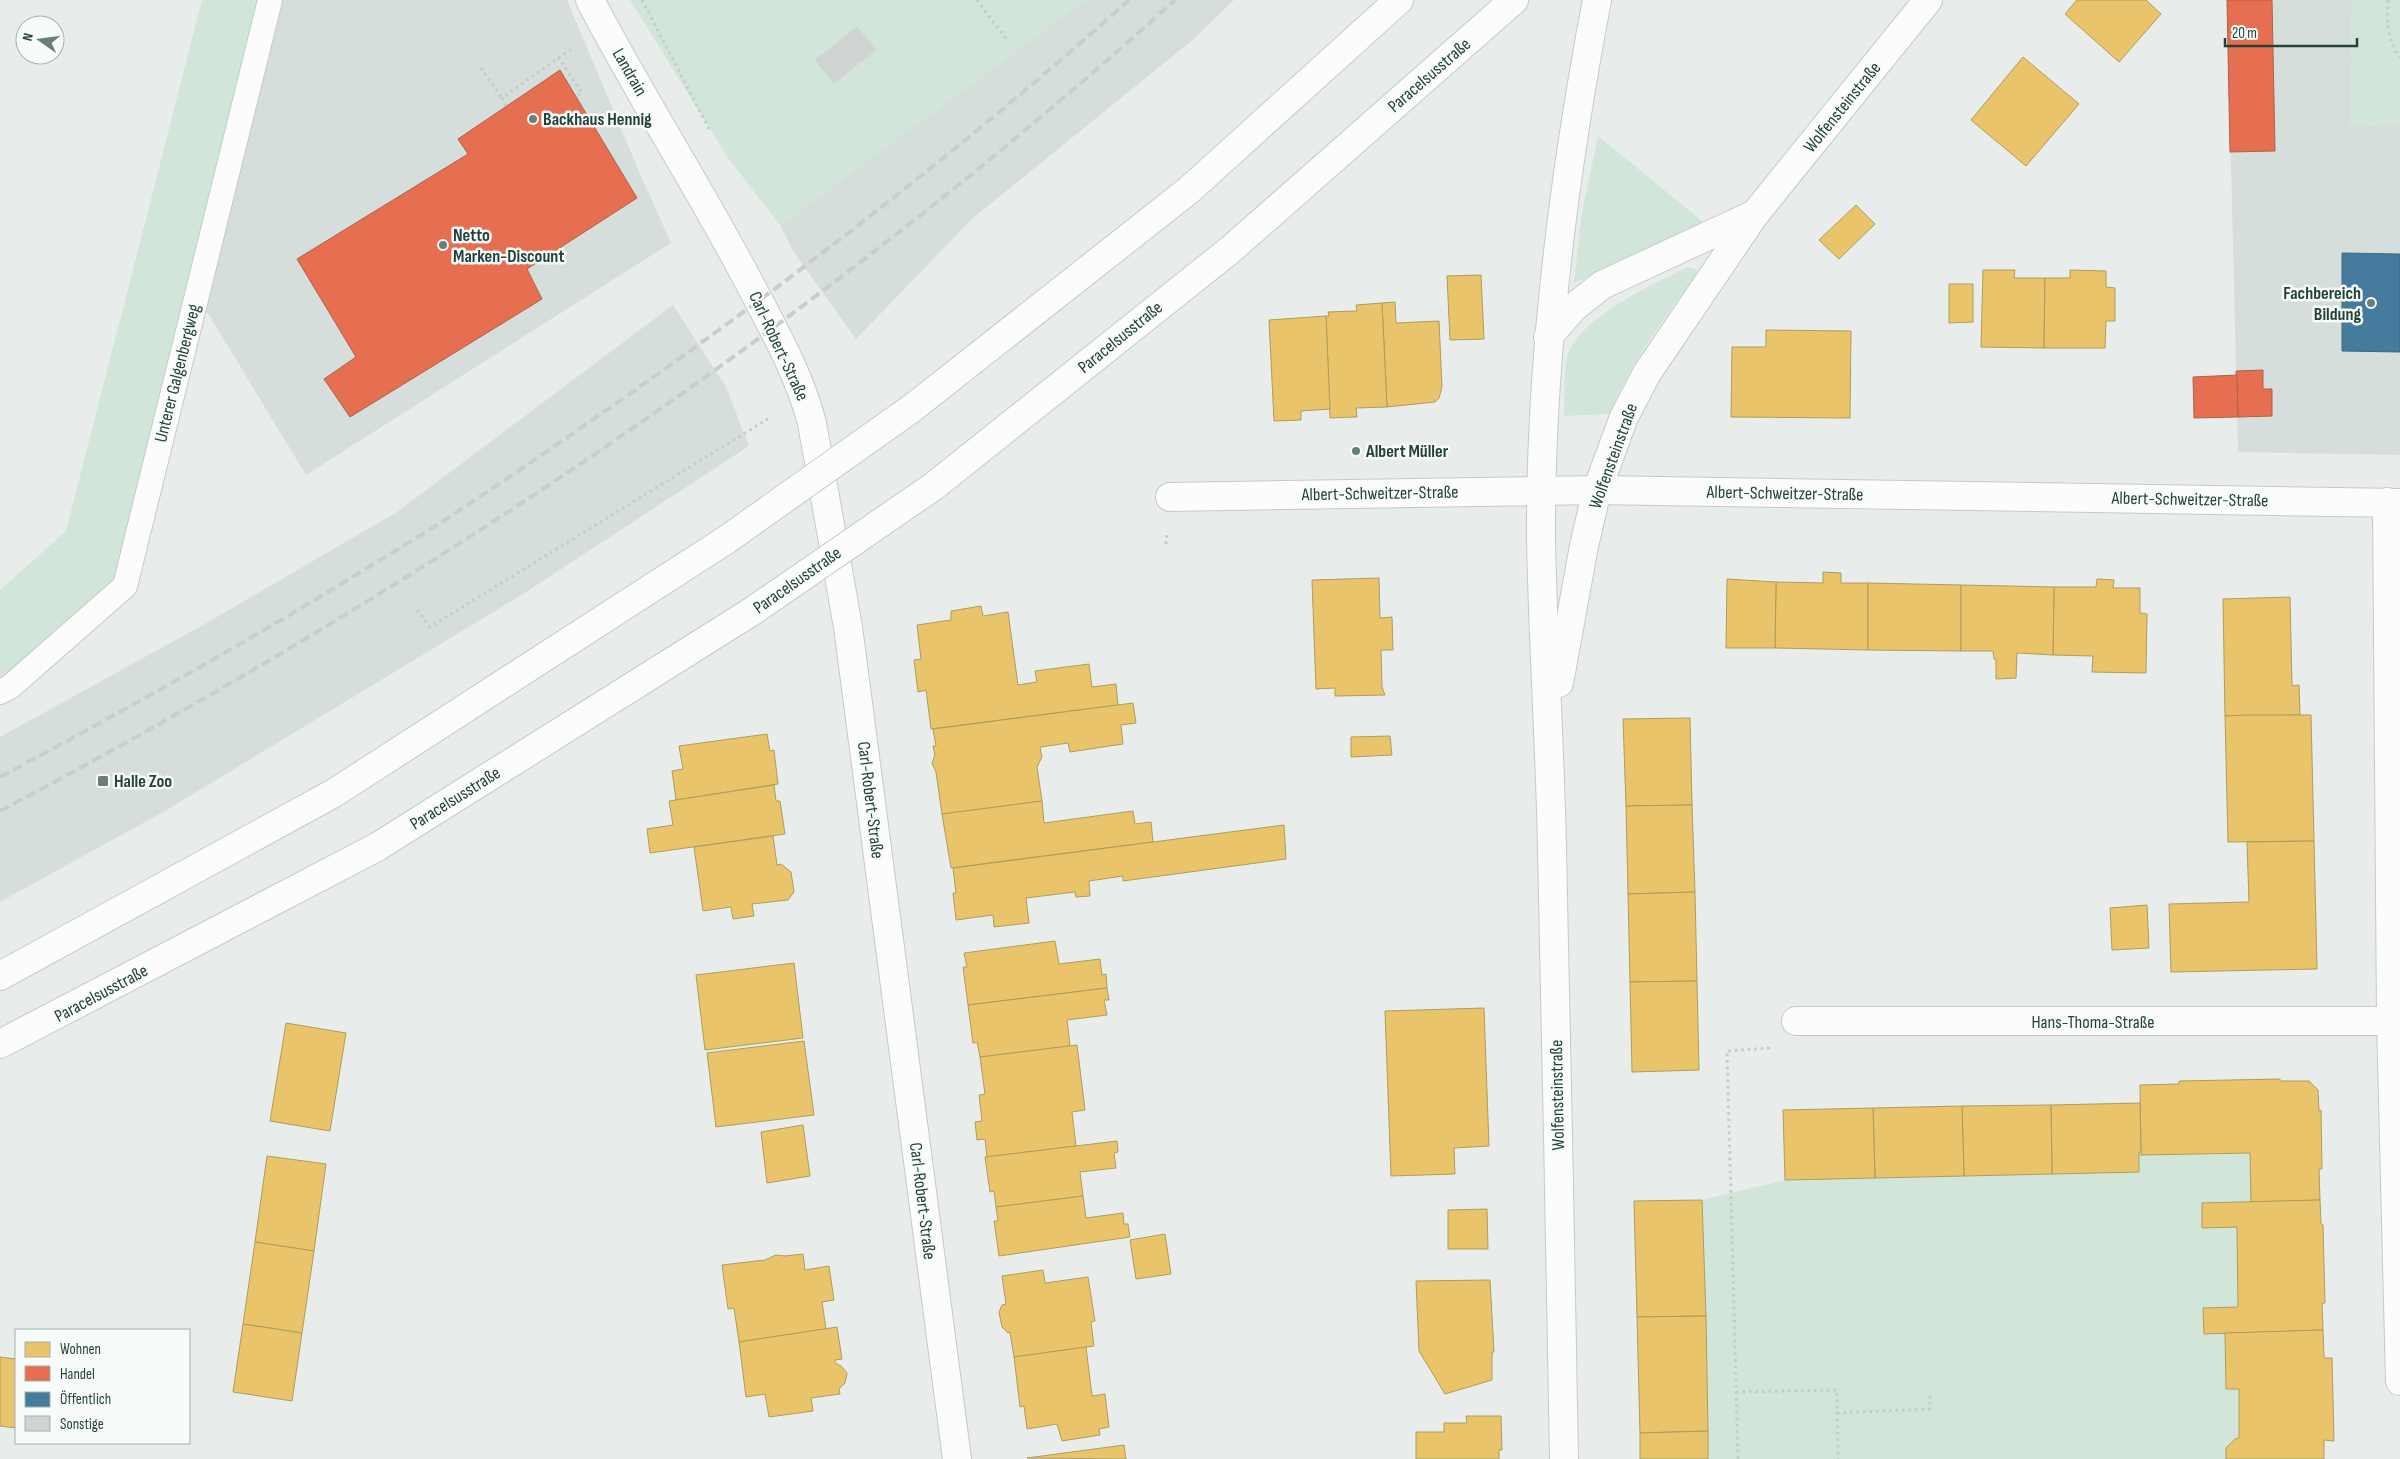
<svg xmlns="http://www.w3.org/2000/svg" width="2400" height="1459" font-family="'Sofia Sans Condensed',sans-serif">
<rect width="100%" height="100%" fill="#e8edeb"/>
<g fill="#d6dedb">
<path d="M271 0H567L638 169 671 243 306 475 198 297Z"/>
<path d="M1085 0H1234L1195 38 973 218 856 339 793 251 780 225Z"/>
<path d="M2227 0H2352L2350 125 2400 124V455L2238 452Z"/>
<path d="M673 305 726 387 749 446 520 596 165 811 0 902V737L210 621 397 512Z"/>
</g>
<g fill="#d1e6d8">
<path d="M202 0H266L125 585 0 691V590L66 531Z"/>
<path d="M630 0H1085L780 225 728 158Z"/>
<path d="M2352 0H2400V124L2350 125Z"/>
<path d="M1598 136 1707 225 1574 283 1581 218Z"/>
<path d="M1688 267 1697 270 1696 275C1663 320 1631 362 1609 414L1564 416C1565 398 1563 376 1567 358 1576 319 1655 283 1688 267Z"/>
<path d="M2139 1152H2141L2142 1155 2250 1153 2251 1202 2202 1203V1228L2237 1227 2238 1307 2203 1309 2204 1334 2225 1333 2226 1389H2239V1438L2235 1439 2226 1448V1459H1708L1702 1200 1785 1180 2139 1172Z"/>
</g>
<g fill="#e9c46a" stroke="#ae9d5c">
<path d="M2077 0H2146L2161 14 2119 62 2065 14Z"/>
<path d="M2023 57 2079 104 2026 166 1971 120Z"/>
<path d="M1856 205 1875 224 1839 259 1819 240Z"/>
<path d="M1983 270H2015L2014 278H2045L2044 348 1981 347Z"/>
<path d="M2070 270 2106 271V287L2115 288V321H2106L2105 348H2044L2045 278H2070Z"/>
<path d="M1481 275 1484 339 1450 340 1447 276Z"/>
<path d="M1949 284H1973V322L1949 323Z"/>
<path d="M1395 302 1396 323 1439 321 1442 387 1439 398 1435 402 1387 407 1382 303Z"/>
<path d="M1382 303 1387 407 1356 408 1357 417 1330 418 1326 316H1329L1328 312 1357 311 1356 305Z"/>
<path d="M1326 316 1330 409 1301 411V420L1274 421 1269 320Z"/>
<path d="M1766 330 1851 331 1850 418 1731 417 1732 347H1766Z"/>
<path d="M1823 572 1841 573V583H1868V650L1775 648 1776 582 1823 583Z"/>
<path d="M1379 578 1380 618 1392 617 1393 650H1381L1382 687 1385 695 1335 696V688L1316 689 1312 580Z"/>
<path d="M1727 579 1776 582 1775 648H1726Z"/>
<path d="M2097 579 2114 580 2113 588H2140V613L2147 614 2146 673 2092 672 2093 656 2053 655 2054 587H2096Z"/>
<path d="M1868 583 1961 585V651L1868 650Z"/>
<path d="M1961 585 2054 587 2053 655 2017 653 2016 678 1996 679V659H1994L1993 651H1961Z"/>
<path d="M2290 597 2292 686 2299 685 2300 715 2225 716 2223 599Z"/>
<path d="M981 606 983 616 1008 612 1018 685 1037 682 1035 671 1089 664 1092 687 1116 684 1118 705 931 729 926 690 918 692 914 660 921 659 917 625 951 620V611Z"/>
<path d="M1133 703 1136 723 1121 725 1123 744 1070 752 1068 743 1040 747 1042 757 1037 767 1042 801 942 814 936 772 932 763 935 755 933 746H936L933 729Z"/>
<path d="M2246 715H2311L2314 841 2228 842 2225 716Z"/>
<path d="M1690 718 1692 805 1626 806 1623 719Z"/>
<path d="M767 734 770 751 774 750 778 784 676 800 672 771 683 769 679 746Z"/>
<path d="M1390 736 1392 755 1351 757V737Z"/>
<path d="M774 785 776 801H780L785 834 650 853 647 829 673 825 669 801Z"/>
<path d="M1042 801 1044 823 1133 811 1135 824 1151 822 1153 842 951 868 942 814Z"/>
<path d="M1692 805 1695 892 1628 894 1626 806Z"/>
<path d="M1284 825 1286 859 1123 881V876L1089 881 1090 896 1076 897 1075 892 1026 898 1029 923 994 927 993 915 956 920 953 893H956L953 868Z"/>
<path d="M773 836 777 865 781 864 791 872 794 892 788 900 752 904 754 916 733 919 731 907 703 911 694 847Z"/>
<path d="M2314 841 2317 969 2171 972 2169 904 2249 902 2247 842Z"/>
<path d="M1695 892 1697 981 1630 982 1628 894Z"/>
<path d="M2147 905 2149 948 2112 950 2110 908Z"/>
<path d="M1055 941 1059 964 1100 959 1102 975 1106 974 1107 988 968 1005 963 967H967L964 953Z"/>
<path d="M794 963 803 1038 705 1050 696 975Z"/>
<path d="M1697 981 1699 1070 1632 1072 1630 982Z"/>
<path d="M1107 988 1109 1000H1104L1107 1015 1067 1020 1070 1046 980 1057 977 1042 973 1043 968 1005Z"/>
<path d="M1484 1008 1489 1146 1454 1148 1455 1174 1391 1176 1385 1011Z"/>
<path d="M286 1023 346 1033 330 1131 270 1121Z"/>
<path d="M804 1041 814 1115 716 1127 707 1053Z"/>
<path d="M1077 1045 1085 1110 1072 1112 1076 1146 987 1157 985 1139 977 1140 975 1122 982 1121 979 1095 985 1094 980 1057Z"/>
<path d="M2280 1079V1081H2309L2318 1090 2319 1111 2321 1110 2322 1169H2319L2320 1200 2251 1202 2250 1153 2141 1155 2140 1085 2179 1084V1081Z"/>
<path d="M2140 1103 2141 1152H2139V1172L2052 1174 2051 1105Z"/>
<path d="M2051 1105 2052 1174 1964 1176 1962 1106Z"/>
<path d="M1962 1106 1964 1176 1875 1178 1873 1108Z"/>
<path d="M1873 1108 1875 1178 1785 1180 1783 1110Z"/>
<path d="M803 1125 810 1176 767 1183 761 1132Z"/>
<path d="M1117 1141 1118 1152 1114 1153 1116 1168 1080 1172 1083 1196 996 1207 994 1191 990 1192 985 1157Z"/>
<path d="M267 1156 326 1164 314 1251 255 1242Z"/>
<path d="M1083 1196 1086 1218 1123 1213 1124 1224H1128L1130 1237 999 1256 994 1221H998L996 1207Z"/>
<path d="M1702 1200 1706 1316 1637 1317 1634 1201Z"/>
<path d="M2320 1200 2321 1224 2323 1225 2325 1303H2322L2323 1330 2204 1334 2203 1308 2238 1307 2237 1227 2202 1228V1203Z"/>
<path d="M1487 1209 1488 1249H1448V1210Z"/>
<path d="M1165 1234 1171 1274 1136 1279 1130 1240Z"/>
<path d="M255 1242 314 1251 302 1333 243 1324Z"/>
<path d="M803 1254 805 1270 829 1266 834 1300 822 1302 826 1329 739 1342 734 1308 728 1309 722 1265 765 1260 776 1255 785 1256Z"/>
<path d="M1043 1270 1045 1283 1088 1277 1095 1321 1091 1322 1094 1346 1014 1357 1010 1332 1008 1333 1002 1327 999 1312 1002 1305 1006 1304 1002 1276Z"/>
<path d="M1490 1280 1494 1352H1492V1380L1445 1394 1419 1351 1416 1281Z"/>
<path d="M1706 1316 1708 1431 1640 1433 1637 1317Z"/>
<path d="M243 1324 302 1333 292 1401 233 1392Z"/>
<path d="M837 1327 842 1359 835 1360V1363L841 1366 847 1373 845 1383 839 1389 840 1394 811 1398 813 1411 769 1417 765 1394 746 1397 739 1342Z"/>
<path d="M2323 1330 2324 1358H2332L2334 1441 2324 1440V1459H2226V1448L2235 1439 2239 1438V1389H2226L2225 1333Z"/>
<path d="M1086 1347 1092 1396 1105 1394 1109 1427 1099 1429 1100 1435 1062 1441 1057 1424 1027 1429 1024 1406 1020 1407 1014 1357Z"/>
<path d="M0 1357 16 1359V1428L0 1426Z"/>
<path d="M1466 1416H1501L1502 1450H1499V1459H1416V1432H1444V1423H1467Z"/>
<path d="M1708 1431V1459H1640V1433Z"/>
<path d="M1124 1445 1126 1459 1027 1458Z"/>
</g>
<g fill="#e76f51" stroke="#ac624a">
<path d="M2227 0H2272L2275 151 2230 152Z"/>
<path d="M560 70 637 198 527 269 542 299 350 417 324 379 356 357 297 259 468 154 458 139Z"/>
<path d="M2263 370V389H2272V416L2238 417 2236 371Z"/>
<path d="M2237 375 2238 417 2194 418 2193 377Z"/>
</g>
<path fill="#457b9d" stroke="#3b6a7f" d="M2342 253 2400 254V352L2342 351Z"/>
<path fill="#cfd4d2" stroke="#d1d6d4" d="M857 27 876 50 834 83 815 60Z"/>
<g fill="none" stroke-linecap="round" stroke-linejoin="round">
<defs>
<path id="service" d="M0 692 10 687 125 586 270 0"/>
<g id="minor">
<path d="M1170 497 1597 490 2400 503"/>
<path d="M2387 502 2391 1021 2400 1381"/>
<path d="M1796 1021H2391"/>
</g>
<path id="tertiary" d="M590 0C641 98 701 190 752 288 775 332 799 374 812 423L848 627 957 1459"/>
<g id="secondary">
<path d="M1548 337 1573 308 1602 285 1755 214"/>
<path d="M911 409 1189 190 1399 0"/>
<path d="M934 486 1230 250 1514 0"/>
<path d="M1559 683 1584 546 1597 490 1624 417 1647 373 1755 214 1928 0"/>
<path d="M0 976 334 793 726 540"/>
<path d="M0 1044 377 847 751 612"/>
<path d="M1564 1459C1560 1256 1557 1052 1552 849 1550 746 1543 643 1541 540 1540 359 1563 178 1597 0"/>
</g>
</defs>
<use href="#service" stroke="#c5cac8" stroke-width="26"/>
<use href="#minor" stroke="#c5cac8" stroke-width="30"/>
<use href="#tertiary" stroke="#c5cac8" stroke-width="30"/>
<use href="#secondary" stroke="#c3cbc8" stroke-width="30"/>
<g stroke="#c3ccca" stroke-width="3" stroke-dasharray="2.5 4" stroke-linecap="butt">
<path d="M642 0 710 131"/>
<path d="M977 0 1008 41"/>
<path d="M2388 0C2386 21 2388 40 2400 58"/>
<path d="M558 57 582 93 576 96"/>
<path d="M481 68 502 98"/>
<path d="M506 106 502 98 574 47"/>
<path d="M1166 544 1167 533"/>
<path d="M417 610 430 627 771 417"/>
<path d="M1736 1392 1837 1390 1838 1459"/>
<path d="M1837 1413 1930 1409V1393"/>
<path d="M1738 1459 1727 1051 1770 1048"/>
</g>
<use href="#service" stroke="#fcfcfc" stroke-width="24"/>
<use href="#minor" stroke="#fcfcfc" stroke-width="28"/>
<use href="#tertiary" stroke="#fcfcfc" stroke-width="28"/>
<use href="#secondary" stroke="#fcfcfc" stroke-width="28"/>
<g stroke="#c9cdcc" stroke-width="4" stroke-dasharray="10 5" stroke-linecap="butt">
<path d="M0 777C120 713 238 647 354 576 385 557 417 538 448 518 686 360 916 191 1129 0"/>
<path d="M0 811C421 588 821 320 1175 0"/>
</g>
<defs>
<g id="secondary-bridge">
<path d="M726 540 911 409"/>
<path d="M751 612 934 486"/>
</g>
</defs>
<use href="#secondary-bridge" stroke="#c3cbc8" stroke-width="30" stroke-linecap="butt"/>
<use href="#secondary-bridge" stroke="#fcfcfc" stroke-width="28"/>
</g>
<g fill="#697e78" stroke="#f7fbf9" stroke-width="2">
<circle cx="533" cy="119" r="5"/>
<circle cx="443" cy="245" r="5"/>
<circle cx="2371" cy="303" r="5"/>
<circle cx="1356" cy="451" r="5"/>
<rect x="97" y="775" width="12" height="12" rx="2.5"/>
</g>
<g text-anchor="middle" stroke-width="5" stroke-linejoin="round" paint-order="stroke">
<g font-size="18" fill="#24423a" stroke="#f7fbf9">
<text transform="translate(630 72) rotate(60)" y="6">Landrain</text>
<text transform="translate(1429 75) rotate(-41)" y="6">Paracelsusstraße</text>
<text transform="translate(1842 107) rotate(-51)" y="6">Wolfensteinstraße</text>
<text transform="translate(1120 337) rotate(-39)" y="6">Paracelsusstraße</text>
<text transform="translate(779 346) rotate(65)" y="6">Carl-Robert-Straße</text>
<text transform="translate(177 373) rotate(-76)" y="6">Unterer Galgenbergweg</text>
<text transform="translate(1613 456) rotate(-70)" y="6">Wolfensteinstraße</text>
<text transform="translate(1380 493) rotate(-1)" y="6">Albert-Schweitzer-Straße</text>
<text transform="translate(1785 493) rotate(1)" y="6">Albert-Schweitzer-Straße</text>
<text transform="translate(2190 499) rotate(1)" y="6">Albert-Schweitzer-Straße</text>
<text transform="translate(797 580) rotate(-35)" y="6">Paracelsusstraße</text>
<text transform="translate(455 798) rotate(-32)" y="6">Paracelsusstraße</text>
<text transform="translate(871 800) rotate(83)" y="6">Carl-Robert-Straße</text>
<text transform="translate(101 993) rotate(-28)" y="6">Paracelsusstraße</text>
<text x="2093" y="1028">Hans-Thoma-Straße</text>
<text transform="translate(1557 1095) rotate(-91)" y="6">Wolfensteinstraße</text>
<text transform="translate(923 1201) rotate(83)" y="6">Carl-Robert-Straße</text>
</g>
<g font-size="18" font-weight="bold" fill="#24423a" stroke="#f7fbf9" text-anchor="start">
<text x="543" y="125">Backhaus Hennig</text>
<text x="453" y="241">Netto<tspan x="453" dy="21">Marken-Discount</tspan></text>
<text x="2361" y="299" text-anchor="end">Fachbereich<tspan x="2361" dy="21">Bildung</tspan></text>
<text x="1366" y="457">Albert Müller</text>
<text x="114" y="787">Halle Zoo</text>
</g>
</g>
<rect x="15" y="1329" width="175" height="115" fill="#f7fbf9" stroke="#a3b1ad"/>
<rect x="25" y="1342" width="25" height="15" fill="#e9c46a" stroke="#a3b1ad"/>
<text x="60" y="1354" font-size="15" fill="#24423a">Wohnen</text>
<rect x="25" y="1366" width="25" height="15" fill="#e76f51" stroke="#a3b1ad"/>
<text x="60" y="1379" font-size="15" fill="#24423a">Handel</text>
<rect x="25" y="1392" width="25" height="15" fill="#457b9d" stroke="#a3b1ad"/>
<text x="60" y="1404" font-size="15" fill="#24423a">Öffentlich</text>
<rect x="25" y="1416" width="25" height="15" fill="#cfd4d2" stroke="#a3b1ad"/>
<text x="60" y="1429" font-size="15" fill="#24423a">Sonstige</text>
<g transform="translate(40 40) rotate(284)"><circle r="24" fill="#f7fbf9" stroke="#a3b1ad"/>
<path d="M0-4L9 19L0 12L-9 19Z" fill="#697e78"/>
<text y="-8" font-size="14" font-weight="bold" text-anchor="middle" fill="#24423a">N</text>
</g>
<path d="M2225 38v8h132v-8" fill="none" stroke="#24423a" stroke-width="2.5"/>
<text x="2232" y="38" font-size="15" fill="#24423a" stroke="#f7fbf9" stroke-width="4" paint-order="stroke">20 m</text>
</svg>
